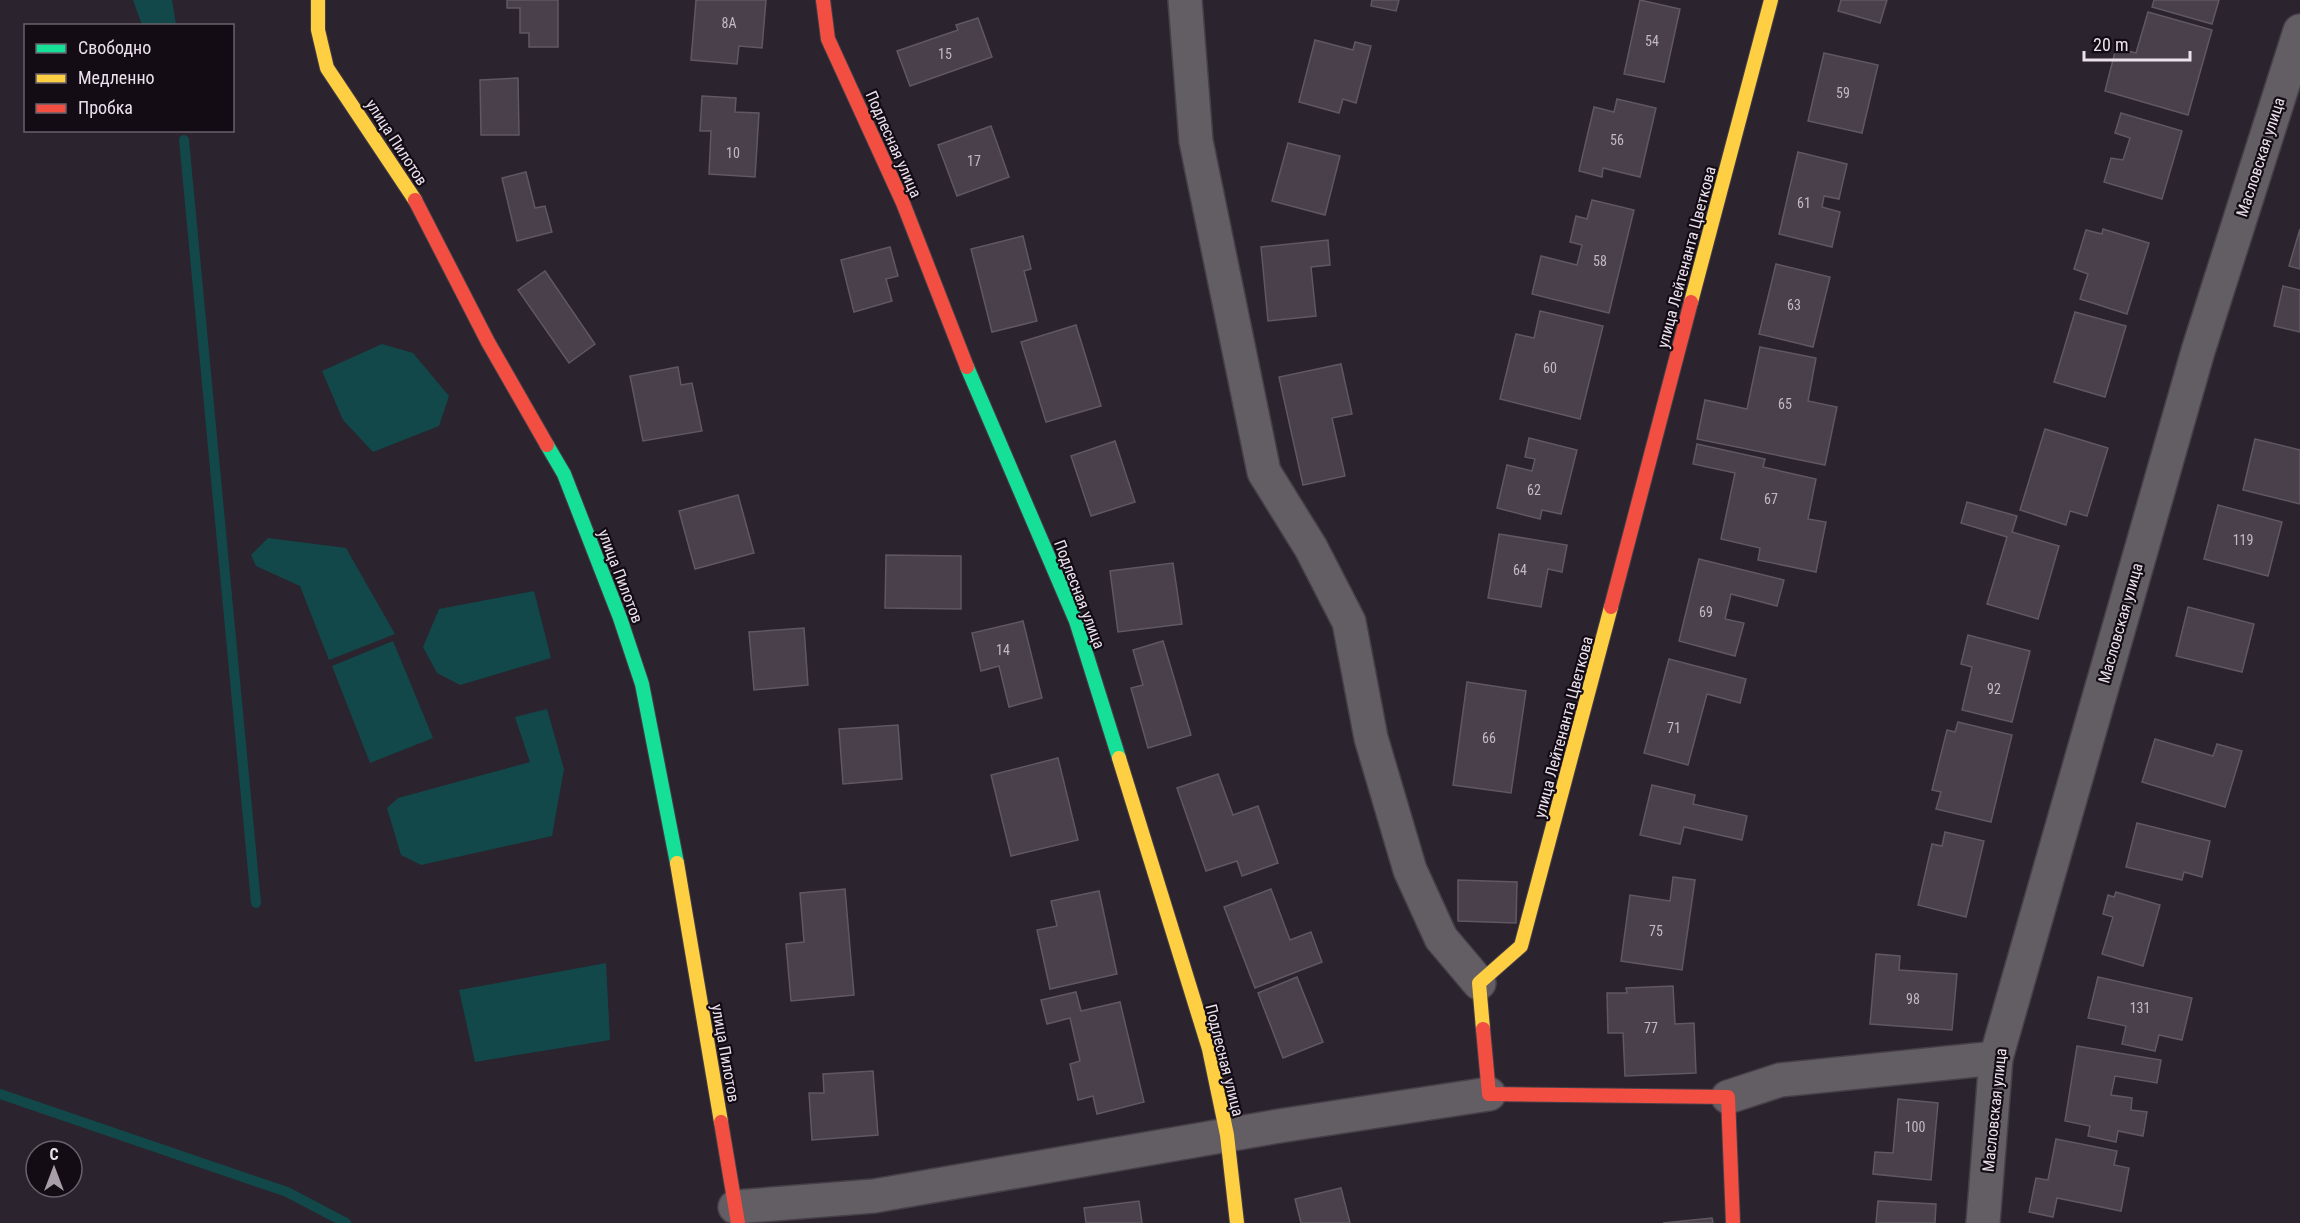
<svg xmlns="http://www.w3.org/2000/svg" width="2300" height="1223" font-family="'Roboto Condensed',sans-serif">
<rect width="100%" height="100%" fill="#2b232d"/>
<g fill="#12484a">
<path d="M133 0H172L176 25H142Z"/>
<path d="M382 344 413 353 449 396 439 426 373 452 343 420 322 371Z"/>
<path d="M268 538 346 548 395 634 329 660 300 586 256 566 251 555Z"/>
<path d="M534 591 551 658 460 685 437 673 423 647 439 609Z"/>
<path d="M393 641 433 738 370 763 332 666Z"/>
<path d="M547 709 564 769 552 836 421 865 401 855 387 808 398 798 530 762 515 717Z"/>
<path d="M606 963 610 1040 475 1062 459 990Z"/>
</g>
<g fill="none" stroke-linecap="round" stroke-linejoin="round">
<g stroke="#12484a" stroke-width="10">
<path d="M184 140 256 903"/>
<path d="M0 1094 287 1192 346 1223"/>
</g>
</g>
<g fill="#49404b" stroke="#605861" stroke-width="1.5">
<path d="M507 0H558V47H529V33H520V8H507Z"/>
<path d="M696 0H766L762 48 739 46 737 64 691 60Z"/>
<path d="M1372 0H1399L1396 11 1371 6Z"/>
<path d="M1640 0 1680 9 1664 82 1624 74Z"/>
<path d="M1841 0H1887L1880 23 1838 11Z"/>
<path d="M2154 0H2219L2212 24 2152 7Z"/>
<path d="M2148 12 2212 30 2188 115 2105 91 2116 48 2136 53Z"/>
<path d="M978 18 992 57 910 86 897 51 958 30 956 25Z"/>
<path d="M1315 40 1353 50 1355 42 1371 46 1356 103 1343 99 1339 113 1299 102Z"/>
<path d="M1824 53 1878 65 1862 133 1808 121Z"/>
<path d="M518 78 519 135H481L480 80Z"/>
<path d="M702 96 736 98 735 112 759 113 755 177 709 174 711 131H700Z"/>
<path d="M1617 99 1656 108 1640 177 1603 168 1602 177 1579 171 1594 107 1614 112Z"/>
<path d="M2121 113 2182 131 2162 199 2104 182 2111 158 2123 160 2130 138 2115 133Z"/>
<path d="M991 126 1009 177 957 196 938 145Z"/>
<path d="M1288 143 1340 156 1325 215 1272 201Z"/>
<path d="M1798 152 1847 164 1839 199 1824 196 1822 207 1840 212 1832 247 1779 234Z"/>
<path d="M526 172 535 208 545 206 552 232 517 241 502 178Z"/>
<path d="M1592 200 1634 210 1609 313 1532 294 1541 256 1577 265 1582 245 1570 242 1576 216 1587 219Z"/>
<path d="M2103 229 2149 243 2127 314 2080 299 2088 274 2074 269 2086 230 2102 234Z"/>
<path d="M2300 229V269L2289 266Z"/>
<path d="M1023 236 1031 269 1024 271 1037 321 992 332 971 249Z"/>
<path d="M1328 240 1330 265 1311 267 1316 316 1268 321 1261 247Z"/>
<path d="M890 247 898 276 886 279 892 301 854 312 841 260Z"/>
<path d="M1776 264 1830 277 1813 347 1759 334Z"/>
<path d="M545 271 595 344 569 363 518 290Z"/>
<path d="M2283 286 2300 290V332L2274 326Z"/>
<path d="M1540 311 1603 326 1580 419 1500 399 1516 334 1534 338Z"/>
<path d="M2075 312 2126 326 2105 397 2054 382Z"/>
<path d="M1076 325 1101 406 1046 422 1021 342Z"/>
<path d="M1760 347 1816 358 1808 401 1837 407 1825 465 1697 439 1705 400 1747 409Z"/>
<path d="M1341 364 1352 414 1332 418 1345 476 1303 485 1279 377Z"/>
<path d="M678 367 681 385 692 383 702 431 643 441 630 376Z"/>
<path d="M2045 429 2108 448 2087 516 2070 511 2066 525 2020 510Z"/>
<path d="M1529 438 1577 450 1561 514 1542 510 1540 519 1497 508 1507 465 1532 471 1535 459 1525 457Z"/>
<path d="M2255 439 2300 450V504L2243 490Z"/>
<path d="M1115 441 1135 502 1091 516 1071 456Z"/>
<path d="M1697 444 1765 459 1763 467 1816 479 1808 519 1826 522 1816 572 1758 560 1760 548 1721 539 1735 473 1693 464Z"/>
<path d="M738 495 754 553 695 569 679 511Z"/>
<path d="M1967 502 2017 516 2012 532 2059 546 2038 619 1987 604 2007 537 1961 523Z"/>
<path d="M2218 505 2282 522 2268 576 2204 559Z"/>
<path d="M1499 534 1567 545 1562 572 1548 569 1541 607 1488 598Z"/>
<path d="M886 555 961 556V609L885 608Z"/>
<path d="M1699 559 1784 580 1777 606 1731 594 1725 619 1744 623 1735 656 1679 641Z"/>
<path d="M1173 563 1182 624 1118 632 1110 571Z"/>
<path d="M2188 607 2254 624 2242 672 2176 656Z"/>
<path d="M1023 621 1042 698 1009 707 999 666 981 671 972 633Z"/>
<path d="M804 628 808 685 754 690 749 632Z"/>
<path d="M1968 635 2030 651 2012 722 1962 710 1972 667 1961 664Z"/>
<path d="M1163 641 1191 735 1148 748 1131 688 1143 685 1133 650Z"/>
<path d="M1669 659 1746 679 1740 703 1707 694 1688 765 1644 753Z"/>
<path d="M1467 682 1526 691 1511 793 1453 785Z"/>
<path d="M1958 722 2012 735 1991 822 1936 809 1941 792 1932 790 1947 730 1955 732Z"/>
<path d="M898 725 902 779 843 784 839 729Z"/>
<path d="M2155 739 2213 756 2217 744 2242 751 2225 807 2142 782Z"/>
<path d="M1058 758 1078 840 1011 856 991 775Z"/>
<path d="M1218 774 1233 815 1258 806 1278 863 1242 876 1237 861 1206 871 1177 788Z"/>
<path d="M1652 785 1695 795 1693 804 1747 816 1742 840 1684 827 1680 844 1640 835Z"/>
<path d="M2137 823 2210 841 2202 877 2184 872 2182 880 2126 867Z"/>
<path d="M1945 832 1984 841 1966 917 1918 905 1932 844 1942 846Z"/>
<path d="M1673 877 1695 880 1682 970 1621 961 1630 895 1670 901Z"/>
<path d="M1458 880 1517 882 1516 923 1458 921Z"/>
<path d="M845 889 854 995 791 1001 786 944 804 942 800 893Z"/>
<path d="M1271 889 1290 940 1311 932 1322 962 1255 988 1224 907Z"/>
<path d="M1099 891 1117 974 1050 989 1037 930 1057 926 1051 901Z"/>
<path d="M2116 892 2160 905 2143 966 2102 954 2113 917 2103 914 2108 895 2114 897Z"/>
<path d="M1876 954 1900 956 1899 970 1957 974 1952 1030 1870 1024Z"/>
<path d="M1297 977 1323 1042 1283 1058 1258 993Z"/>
<path d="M2098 977 2192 998 2182 1040 2159 1035 2155 1051 2122 1044 2126 1026 2088 1018Z"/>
<path d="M1673 986 1675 1024 1694 1023 1696 1073 1625 1076 1623 1033H1608L1607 993H1627L1626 988Z"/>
<path d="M1076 992 1081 1011 1120 1002 1144 1102 1097 1114 1093 1096 1078 1100 1070 1064 1080 1061 1070 1018 1047 1024 1041 1000Z"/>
<path d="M2077 1046 2161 1060 2157 1083 2115 1076 2111 1095 2132 1098 2131 1110 2147 1112 2143 1136 2118 1131 2116 1142 2088 1136 2090 1126 2065 1121Z"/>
<path d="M873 1071 878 1135 812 1140 809 1093H824L823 1074Z"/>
<path d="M1898 1099 1938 1103 1931 1180 1873 1174 1875 1152 1893 1153Z"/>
<path d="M2056 1139 2117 1151 2114 1165 2129 1168 2121 1211 2057 1198 2053 1217 2029 1212 2036 1178 2048 1180Z"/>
<path d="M1341 1188 1350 1223H1301L1295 1199Z"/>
<path d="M1139 1201 1142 1223H1086L1084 1208Z"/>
<path d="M1878 1201 1936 1204 1935 1223H1876Z"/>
<path d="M1712 1218 1713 1223H1663Z"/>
</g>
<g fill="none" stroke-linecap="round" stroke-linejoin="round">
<defs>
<g id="street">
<path d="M1185 0 1196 141 1264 472 1311 548 1349 622 1371 738 1410 870 1441 938 1479 983"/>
<path d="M1728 1097 1780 1080 1996 1058"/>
<path d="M735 1207 874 1196 1279 1126 1489 1094"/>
<path d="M1983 1223 1996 1058 2198 351 2300 31"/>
</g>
<g id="fast">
<path d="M967 367 1076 621 1119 758"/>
<path d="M547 445 564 474 620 618 642 684 677 863"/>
</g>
<g id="slow">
<path d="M318 0V30L327 68 415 200"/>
<path d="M1691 302 1771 0"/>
<path d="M1119 758 1209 1049 1227 1135 1237 1223"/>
<path d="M677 863 721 1122"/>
<path d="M1483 1029 1479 983 1521 946 1611 607"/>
</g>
<g id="jam">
<path d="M823 0 828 39 903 203 967 367"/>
<path d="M415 200 488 342 547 445"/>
<path d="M1611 607 1691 302"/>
<path d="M1483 1029 1489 1094 1728 1097 1733 1223"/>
<path d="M721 1122 738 1223"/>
</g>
</defs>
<use href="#street" stroke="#463f48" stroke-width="36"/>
<use href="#fast" stroke="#463f48" stroke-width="16"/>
<use href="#slow" stroke="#463f48" stroke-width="16"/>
<use href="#jam" stroke="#463f48" stroke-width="16"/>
<use href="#street" stroke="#635d64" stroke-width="33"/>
<use href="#fast" stroke="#16e098" stroke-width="14"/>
<use href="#slow" stroke="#ffcf43" stroke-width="14"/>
<use href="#jam" stroke="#f24e42" stroke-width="14"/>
</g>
<g text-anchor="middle" stroke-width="4.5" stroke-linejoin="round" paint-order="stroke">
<g font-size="14" fill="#c2b9c4">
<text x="729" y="28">8А</text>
<text x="1652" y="46">54</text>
<text x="945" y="59">15</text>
<text x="1843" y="98">59</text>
<text x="1617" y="145">56</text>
<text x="733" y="158">10</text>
<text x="974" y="166">17</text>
<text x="1804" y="208">61</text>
<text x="1600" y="266">58</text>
<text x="1794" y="310">63</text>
<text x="1550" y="373">60</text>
<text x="1785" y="409">65</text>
<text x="1534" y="495">62</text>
<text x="1771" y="504">67</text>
<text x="2243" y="545">119</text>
<text x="1520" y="575">64</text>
<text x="1706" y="617">69</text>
<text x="1003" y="655">14</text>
<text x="1994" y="694">92</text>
<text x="1674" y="733">71</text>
<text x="1489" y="743">66</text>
<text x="1656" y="936">75</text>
<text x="1913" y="1004">98</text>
<text x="2140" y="1013">131</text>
<text x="1651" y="1033">77</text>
<text x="1915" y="1132">100</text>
</g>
<g font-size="16" fill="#ebe1ed" stroke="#130c14">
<text transform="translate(397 142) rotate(57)" y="6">улица Пилотов</text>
<text transform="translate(894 144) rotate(66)" y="6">Подлесная улица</text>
<text transform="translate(2260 157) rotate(-72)" y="6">Масловская улица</text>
<text transform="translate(1686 257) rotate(-75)" y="6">улица Лейтенанта Цветкова</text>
<text transform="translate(621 576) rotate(69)" y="6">улица Пилотов</text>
<text transform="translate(1080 594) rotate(69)" y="6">Подлесная улица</text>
<text transform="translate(2120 623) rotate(-74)" y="6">Масловская улица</text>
<text transform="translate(1563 727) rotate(-75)" y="6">улица Лейтенанта Цветкова</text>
<text transform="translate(726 1053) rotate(80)" y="6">улица Пилотов</text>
<text transform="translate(1225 1060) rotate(76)" y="6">Подлесная улица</text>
<text transform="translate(1994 1110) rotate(-84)" y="6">Масловская улица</text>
</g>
</g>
<rect x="24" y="24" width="210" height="108" fill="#130c14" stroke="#69616b" stroke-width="1.5"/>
<rect x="36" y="44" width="30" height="9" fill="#16e098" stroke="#69616b" stroke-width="1.5"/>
<text x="78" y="54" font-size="18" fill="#ebe1ed">Свободно</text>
<rect x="36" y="74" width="30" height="9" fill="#ffcf43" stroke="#69616b" stroke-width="1.5"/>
<text x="78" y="84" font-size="18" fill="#ebe1ed">Медленно</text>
<rect x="36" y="104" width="30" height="9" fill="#f24e42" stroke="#69616b" stroke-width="1.5"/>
<text x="78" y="114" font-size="18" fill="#ebe1ed">Пробка</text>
<g transform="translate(54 1169)"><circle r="28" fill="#130c14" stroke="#69616b" stroke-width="1.5"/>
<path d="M0-4.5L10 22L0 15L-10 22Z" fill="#a89eaa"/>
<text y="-9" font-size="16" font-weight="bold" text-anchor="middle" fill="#ebe1ed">С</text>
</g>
<path d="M2084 51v9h106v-9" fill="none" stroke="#ebe1ed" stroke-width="3"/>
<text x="2093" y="51" font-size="18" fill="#ebe1ed" stroke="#130c14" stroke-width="4.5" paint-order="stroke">20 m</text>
</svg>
